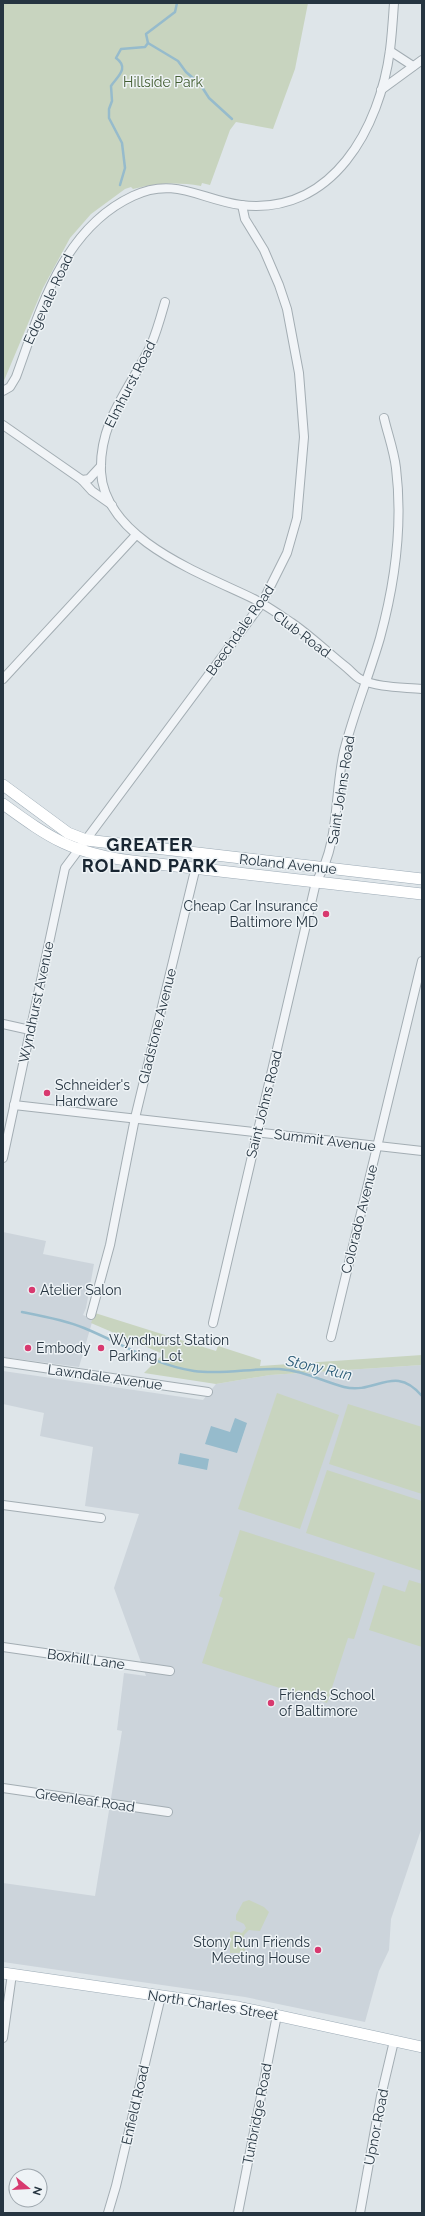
<svg xmlns="http://www.w3.org/2000/svg" width="425" height="2216" font-family="Raleway,sans-serif">
<rect width="100%" height="100%" fill="#dee5e9"/>
<g fill="#ccd4db">
<path d="M3 1232 46 1241 43 1254 94 1264 86 1308 83 1315 93 1319 79 1367 3 1357Z"/>
<path d="M422 1365V1827L391 1919 389 1950 379 1971 365 2022 245 1997 3 1962V1883L95 1896 122 1731 117 1730 124 1673 146 1676 114 1588 139 1514 85 1506 93 1447 40 1436 44 1413 3 1404V1371L203 1400 216 1384 270 1375Z"/>
</g>
<g fill="#c8d4bf">
<path d="M3 3H308L295 69 273 129 236 122 230 130 210 185 202 183 201 186C176 182 158 183 133 189L131 187 125 189 91 214 70 238 43 288 3 383Z"/>
<path d="M95 1313 216 1351 218 1346 261 1360 260 1366 422 1355V1365L270 1375 216 1384 144 1373 163 1354 91 1323Z"/>
<path d="M277 1393 339 1415 300 1529 238 1509Z"/>
<path d="M348 1404 422 1427V1494L329 1464Z"/>
<path d="M327 1470 422 1501V1571L306 1533Z"/>
<path d="M240 1530 375 1573 354 1639 348 1638 327 1703 202 1663 223 1598 219 1596Z"/>
<path d="M409 1580 422 1584V1647L369 1630 383 1585 405 1592Z"/>
<path d="M249 1900 264 1907 269 1912 260 1931 249 1930 244 1935 245 1950 243 1953H230V1932L233 1931 242 1933 246 1928 244 1924 236 1920V1915L243 1902Z"/>
</g>
<g fill="#96bbcc">
<path d="M235 1418 247 1423 237 1453 205 1444 211 1426 230 1432Z"/>
<path d="M180 1453 209 1459 207 1470 178 1464Z"/>
</g>
<g fill="none" stroke-linecap="round" stroke-linejoin="round">
<g stroke="#96bbcc" stroke-width="2.5">
<path d="M177 3 175 12 146 34 148 43 178 61 186 72 200 84 209 98 232 119"/>
<path d="M120 185 125 168 122 143 109 118V109L112 101 111 86C117 77 130 68 116 58L121 49 145 47 148 43"/>
<path d="M22 1312C43 1316 65 1320 84 1328 121 1343 154 1365 194 1371 223 1375 251 1368 279 1369 302 1370 322 1381 344 1387 376 1395 394 1363 422 1396"/>
</g>
<defs>
<g id="minor">
<path d="M390 51 413 66"/>
<path d="M381 90 422 60"/>
<path d="M165 302C161 316 157 331 151 345 130 389 99 420 101 472 105 540 203 574 254 599 267 606 280 615 292 623 311 636 328 653 346 667 351 671 355 676 360 679 378 688 402 687 422 689"/>
<path d="M3 391 10 387 16 377C40 311 62 229 133 196 175 176 201 200 241 205 333 216 380 127 390 50 392 34 393 18 394 3"/>
<path d="M3 425 82 480 92 491 112 505"/>
<path d="M82 480 89 479 101 466"/>
<path d="M3 679 136 535"/>
<path d="M3 1024 30 1030"/>
<path d="M14 1105 422 1151"/>
<path d="M3 1158 65 868 262 603 287 553 297 518 304 437 299 373 287 309 279 285 264 250 245 219 242 205"/>
<path d="M91 1315 110 1245 135 1118 199 854"/>
<path d="M213 1323 316 882C340 843 334 794 344 751 354 712 369 676 380 638 395 583 403 525 396 468 394 451 388 435 384 418"/>
<path d="M331 1337 422 961"/>
<path d="M3 1362 208 1392"/>
<path d="M3 1505 101 1518"/>
<path d="M3 1647 170 1671"/>
<path d="M3 1788 168 1812"/>
<path d="M3 2038 12 1974"/>
<path d="M108 2213 116 2186 161 1996"/>
<path d="M238 2213 277 2015"/>
<path d="M360 2213 381 2096 394 2041"/>
</g>
<g id="major">
<path d="M3 785 68 833 86 840 422 879"/>
<path d="M3 804C51 839 72 853 132 861L422 894"/>
<path d="M3 1973 238 2007 422 2047"/>
</g>
</defs>
<use href="#minor" stroke="#a3adb3" stroke-width="10"/>
<use href="#major" stroke="#9dabb6" stroke-width="12"/>
<use href="#minor" stroke="#f1f4f7" stroke-width="8"/>
<use href="#major" stroke="#fff" stroke-width="11"/>
</g>
<g fill="#d8396f" stroke="#eef3f6" stroke-width="1.5">
<circle cx="326" cy="914" r="4"/>
<circle cx="47" cy="1093" r="4"/>
<circle cx="32" cy="1290" r="4"/>
<circle cx="28" cy="1348" r="4"/>
<circle cx="101" cy="1348" r="4"/>
<circle cx="271" cy="1703" r="4"/>
<circle cx="318" cy="1950" r="4"/>
</g>
<g text-anchor="middle" stroke-width="3" stroke-linejoin="round" paint-order="stroke">
<g font-size="14" fill="#435e32" stroke="#eef3f6">
<text x="163" y="87">Hillside Park</text>
</g>
<g font-size="14" fill="#263541" stroke="#eef3f6">
<text transform="translate(48 299) rotate(-65)" y="5">Edgevale Road</text>
<text transform="translate(130 384) rotate(-63)" y="5">Elmhurst Road</text>
<text transform="translate(240 630) rotate(-55)" y="5">Beechdale Road</text>
<text transform="translate(302 634) rotate(37)" y="5">Club Road</text>
<text transform="translate(341 790) rotate(-81)" y="5">Saint Johns Road</text>
<text transform="translate(288 864) rotate(6)" y="5">Roland Avenue</text>
<text transform="translate(36 1002) rotate(-78)" y="5">Wyndhurst Avenue</text>
<text transform="translate(157 1026) rotate(-76)" y="5">Gladstone Avenue</text>
<text transform="translate(264 1104) rotate(-76)" y="5">Saint Johns Road</text>
<text transform="translate(325 1140) rotate(7)" y="5">Summit Avenue</text>
<text transform="translate(359 1219) rotate(-76)" y="5">Colorado Avenue</text>
<text transform="translate(105 1377) rotate(8)" y="5">Lawndale Avenue</text>
<text transform="translate(86 1659) rotate(8)" y="5">Boxhill Lane</text>
<text transform="translate(85 1800) rotate(8)" y="5">Greenleaf Road</text>
<text transform="translate(213 2005) rotate(9)" y="5">North Charles Street</text>
<text transform="translate(135 2105) rotate(-77)" y="5">Enfield Road</text>
<text transform="translate(257 2114) rotate(-79)" y="5">Tunbridge Road</text>
<text transform="translate(376 2127) rotate(-79)" y="5">Upnor Road</text>
</g>
<g font-size="14" fill="#263541" stroke="#eef3f6" text-anchor="start">
<text x="318" y="911" text-anchor="end">Cheap Car Insurance<tspan x="318" dy="16">Baltimore MD</tspan></text>
<text x="55" y="1090">Schneider's<tspan x="55" dy="16">Hardware</tspan></text>
<text x="40" y="1295">Atelier Salon</text>
<text x="109" y="1345">Wyndhurst Station<tspan x="109" dy="16">Parking Lot</tspan></text>
<text x="36" y="1353">Embody</text>
<text x="279" y="1700">Friends School<tspan x="279" dy="16">of Baltimore</tspan></text>
<text x="310" y="1947" text-anchor="end">Stony Run Friends<tspan x="310" dy="16">Meeting House</tspan></text>
</g>
<g font-size="15" font-style="italic" fill="#2d5d78" stroke="#eef3f6">
<text transform="translate(319 1368) rotate(13)" y="5">Stony Run</text>
</g>
<g font-size="18" font-weight="bold" letter-spacing="1" fill="#192632" stroke="#eef3f6">
<text x="150" y="851">GREATER<tspan x="150" dy="21">ROLAND PARK</tspan></text>
</g>
</g>
<rect width="425" height="2216" fill="none" stroke="#263541" stroke-width="8"/>
<g transform="translate(28 2188) rotate(108)"><circle r="19" fill="#eef3f6" stroke="#9ea7ae"/>
<path d="M0-3L7 15L0 10L-7 15Z" fill="#d8396f"/>
<text y="-6" font-size="11" font-weight="bold" text-anchor="middle" fill="#263541">N</text>
</g>
</svg>
